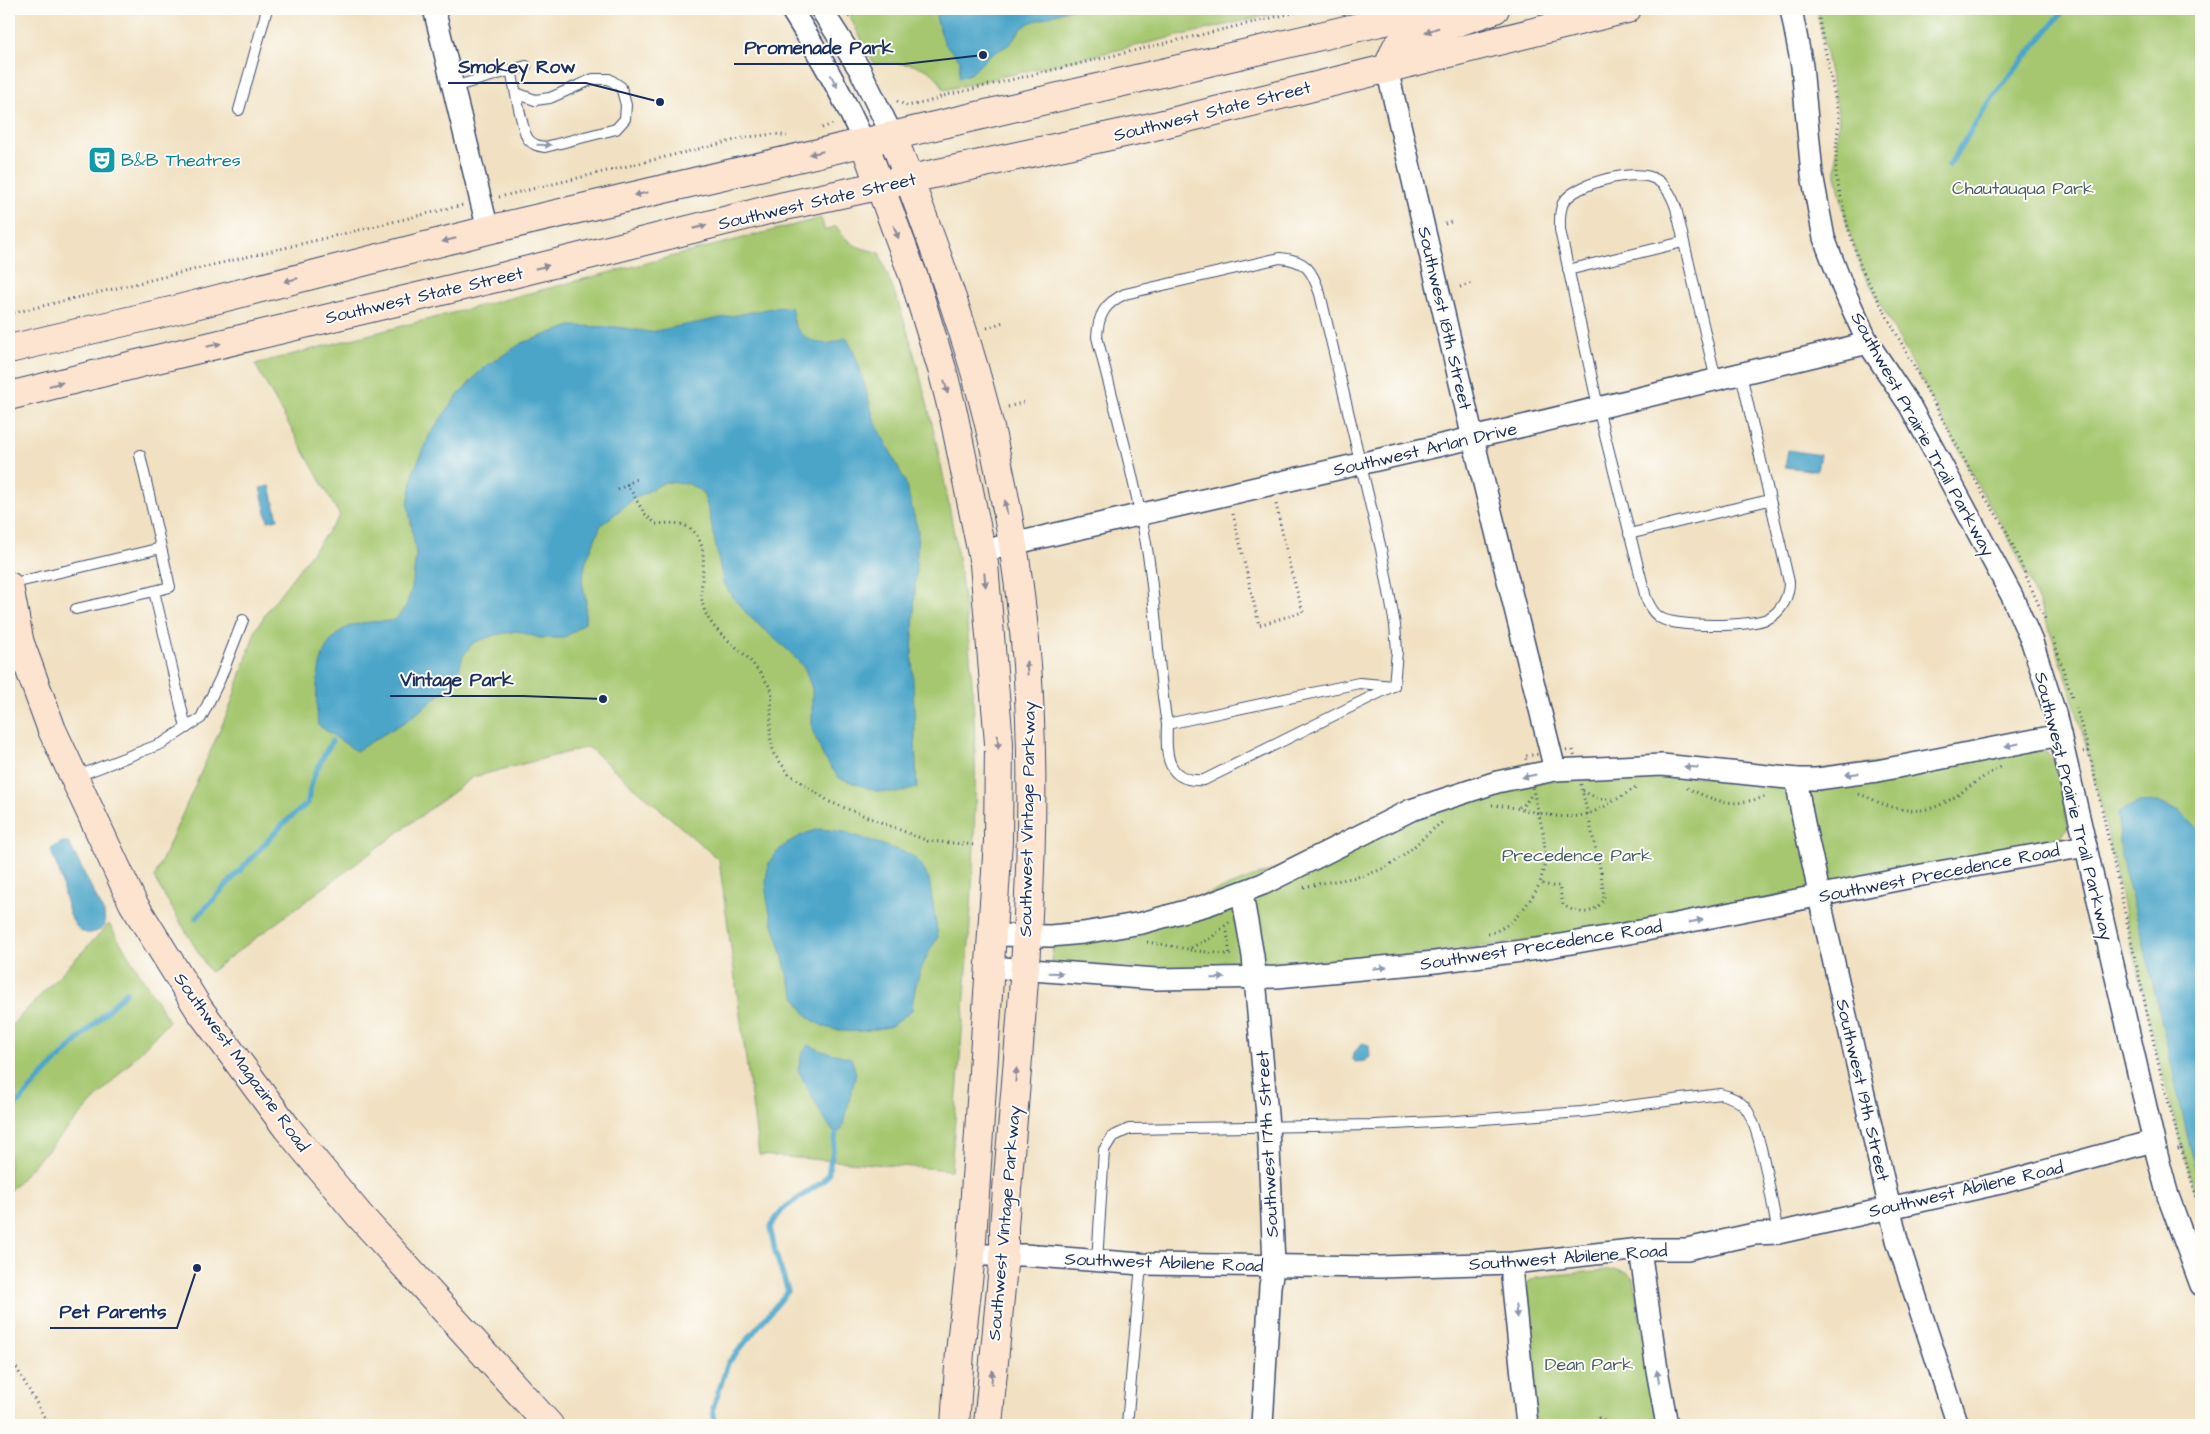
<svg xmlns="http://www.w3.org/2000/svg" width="2210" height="1434" font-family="'Architects Daughter',sans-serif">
<rect width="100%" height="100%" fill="#fdfcf7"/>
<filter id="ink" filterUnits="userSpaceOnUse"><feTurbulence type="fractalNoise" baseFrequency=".02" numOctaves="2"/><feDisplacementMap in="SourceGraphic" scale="10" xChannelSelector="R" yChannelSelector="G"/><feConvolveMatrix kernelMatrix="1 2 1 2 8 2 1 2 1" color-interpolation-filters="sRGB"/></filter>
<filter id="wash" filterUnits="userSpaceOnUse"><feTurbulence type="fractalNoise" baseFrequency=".0096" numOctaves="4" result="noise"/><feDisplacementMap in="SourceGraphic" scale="20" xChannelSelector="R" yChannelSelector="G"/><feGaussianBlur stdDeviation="1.12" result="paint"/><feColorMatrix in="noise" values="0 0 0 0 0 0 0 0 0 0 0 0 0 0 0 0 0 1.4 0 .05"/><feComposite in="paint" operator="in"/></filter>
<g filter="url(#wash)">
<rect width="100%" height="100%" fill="#f1e1c2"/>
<g fill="#a6c770" stroke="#607b67">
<path d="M846 9H1295L944 90C942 86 939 80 936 77 922 61 894 63 874 64Z"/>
<path d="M1817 9H2201V1210C2170 1112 2147 1014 2125 914 2093 769 2064 622 1983 494L1862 270 1848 228 1836 176V149L1839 118Z"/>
<path d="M821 218 825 231 836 226C847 243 858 249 879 252 885 271 894 289 900 308 923 378 939 450 952 522 969 615 977 711 975 806 973 927 960 1049 951 1170L759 1155 719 860 588 747 473 777 210 972 154 878 230 707 256 629 270 607 340 516 255 364Z"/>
<path d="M2037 749 2046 752 2055 763 2068 826 2061 838 2052 843 1586 933 1345 964 1181 971 1052 963 1053 942 1078 941 1396 825 1504 789 1570 777 1656 773 1721 778Z"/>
<path d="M109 924 169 1021 9 1191V1028Z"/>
<path d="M1616 1269 1627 1272 1634 1279 1659 1425H1535L1523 1289 1528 1282 1537 1277Z"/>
</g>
<g fill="#4ba5c9" stroke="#336a94">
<path d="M935 9H1070L1029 23 1021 29 1010 44 989 56 972 73 959 78 960 60 945 44 937 22Z"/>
<path d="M791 307C793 313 793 322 796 327 808 345 829 348 846 337L852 348 859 365 874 419 905 481 918 531 912 654 917 788 897 793 876 791 839 778 823 756 812 729V689L805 669 791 653 751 618 732 597 723 582 709 512 703 493 689 484 665 482 634 499 601 525 586 561 582 581 586 601 585 623 564 638H539L517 631 495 635 473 643 463 656 458 674 442 693 411 718 356 751 318 725C315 693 313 638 353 625 366 621 381 622 395 620L406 606 412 588 416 554 408 504 414 471 430 434 454 400 483 368 522 343 571 326 617 327 650 332 772 308Z"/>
<path d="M1788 450 1820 455 1817 471 1785 467Z"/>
<path d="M270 486 278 519 268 521 260 488Z"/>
<path d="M2157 802 2180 812 2201 832V1182L2190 1147 2143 941 2121 857 2118 812 2137 803Z"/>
<path d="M821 829 845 832 910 854 920 863 929 879 938 937C923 960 914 982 912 1010 905 1015 898 1022 891 1026 887 1028 881 1028 876 1029 849 1034 817 1033 801 1007 789 988 785 964 779 943 771 918 761 890 769 864 774 848 805 831 821 829Z"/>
<path d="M62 842H67L70 845 104 913 105 926C101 930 96 932 91 933 69 937 64 890 60 875 58 866 52 858 51 849Z"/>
<path d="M1362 1043 1369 1045 1370 1057 1365 1061 1355 1062 1352 1059 1353 1054Z"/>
<path d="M809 1045 822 1051 851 1058 856 1073 842 1129 836 1135 824 1119 798 1070 802 1053Z"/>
</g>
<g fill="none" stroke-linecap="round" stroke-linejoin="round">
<g stroke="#4ba5c9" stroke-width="5.5">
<path d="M1949 165 1994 95 2065 9"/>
<path d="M196 918 285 822 308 803C311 776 319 764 332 741"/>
<path d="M9 1113 43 1075 126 992"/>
<path d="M715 1425 713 1408 728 1363 788 1291 776 1255 770 1227 783 1209 822 1182 828 1175 836 1135"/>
</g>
</g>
</g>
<g filter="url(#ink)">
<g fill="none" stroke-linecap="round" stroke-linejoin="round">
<defs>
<g id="lane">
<path d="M511 70C514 83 522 131 528 139 533 145 538 146 545 147L616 129 625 119 626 105 621 87 609 79H593L550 98 535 100 516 93"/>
<path d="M453 87 526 66"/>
<path d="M239 110 267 9"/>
<path d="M1280 258C1306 260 1312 270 1320 294L1381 549 1395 625 1397 651 1394 686 1359 683 1167 724C1157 668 1157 611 1148 555 1136 482 1115 409 1097 337 1098 315 1105 303 1125 294Z"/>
<path d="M1568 270 1683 242"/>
<path d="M1716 380 1676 208C1672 196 1665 183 1653 178 1632 169 1575 183 1563 203 1559 212 1560 221 1560 230L1600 416 1646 598C1649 605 1652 612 1659 617 1673 628 1753 627 1769 618 1782 611 1789 596 1789 582L1741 374"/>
<path d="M140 455 170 587 154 591 186 728"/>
<path d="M1629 534 1769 500"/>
<path d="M10 584 161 548"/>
<path d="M76 609 154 591"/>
<path d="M1167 724C1166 753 1165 783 1204 780L1393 686"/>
<path d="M75 777 163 743 201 718 220 679 243 620"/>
<path d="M1097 1262 1104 1150 1112 1137 1129 1129 1374 1125 1456 1121 1582 1112 1720 1094C1729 1096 1737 1099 1744 1106 1761 1124 1772 1206 1778 1233"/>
<path d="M1127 1425 1141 1264"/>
</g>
<g id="street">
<path d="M434 9 488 230"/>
<path d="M791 9C818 52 844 96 864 143"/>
<path d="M821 9 860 70 893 137"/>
<path d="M1791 9 1802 66 1812 174 1824 238 1843 288 1868 343 1910 406 2012 596 2032 642 2055 713 2157 1155 2168 1196 2201 1285"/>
<path d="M1387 69 1475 447 1555 770"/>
<path d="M982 551 1498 432 1868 343"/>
<path d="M1797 779C1800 819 1814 857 1819 897L1897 1240 1958 1425"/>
<path d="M1242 894 1253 956 1268 1126 1274 1265 1270 1286 1262 1425"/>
<path d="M992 935 1050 936 1083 933 1142 923 1207 905 1263 884 1411 810 1497 782 1555 770 1662 765 1797 779H1817L1877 771 2060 735"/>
<path d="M990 967 1156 979 1277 977 1435 962 1537 949 1646 930 1922 875 2086 846"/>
<path d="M1640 1249 1657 1370 1667 1425"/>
<path d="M971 1255H1024L1141 1264 1380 1267 1513 1263 1640 1249H1687L1754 1234 1778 1233 2005 1182 2153 1141"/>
<path d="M1513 1263 1512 1277 1527 1425"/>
</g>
<g id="secondary">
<path d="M1387 69 1396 48 1403 41 1495 9"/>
<path d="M893 137C932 241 973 345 996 455 1015 542 1027 631 1030 720 1037 889 1017 1058 1004 1227V1255L988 1425"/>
<path d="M864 143 914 278 942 369 954 417 984 564 999 743 998 841 971 1255 960 1352 955 1425"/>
<path d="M9 349 171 311 488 230 1436 9"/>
<path d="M9 396 157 359 505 276 780 207 1147 128 1627 9"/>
<path d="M9 586 19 639"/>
<path d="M9 622 20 643 52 730 133 903 199 1009 287 1128 359 1215 549 1425"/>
</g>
</defs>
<use href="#lane" stroke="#3b4a6d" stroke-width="12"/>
<use href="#street" stroke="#3b4a6d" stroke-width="24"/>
<use href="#secondary" stroke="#3b4a6d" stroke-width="30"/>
<g stroke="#3b4a6d" stroke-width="3" stroke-dasharray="1 4" stroke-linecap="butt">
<path d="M1817 9 1839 118 1836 149V176L1848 228 1862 270 1983 494 2005 528 2045 619"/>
<path d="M848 17 863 9"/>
<path d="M897 101 907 106 928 102 943 96 1309 9"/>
<path d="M822 128 835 123"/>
<path d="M499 197 748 137 775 134 787 136"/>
<path d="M1445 224 1454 221"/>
<path d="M1460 287 1473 283"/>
<path d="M9 314 463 205"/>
<path d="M987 328 1003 322"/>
<path d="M1008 407 1025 402"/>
<path d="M627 484 644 513 656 524C669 523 683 521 693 531 714 553 695 583 704 609 711 630 732 642 747 657 756 667 765 679 772 691L770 736 774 754 789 774 830 802 928 841 976 845"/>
<path d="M618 490 638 478"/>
<path d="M1233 514 1259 625 1303 612 1290 567 1276 504"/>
<path d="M2053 639 2072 697"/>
<path d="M2076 708 2089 751 2082 752"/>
<path d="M1573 750 1601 872 1604 899C1593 916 1579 915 1563 905L1559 886H1551L1540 883 1546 859 1543 832 1525 756Z"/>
<path d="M2089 751 2160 1071 2181 1148 2175 1150"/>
<path d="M1687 788C1720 803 1731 808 1767 796"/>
<path d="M1583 791 1599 799H1613"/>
<path d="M1859 794C1869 797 1878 803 1888 806 1942 823 1959 787 2001 767"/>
<path d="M1492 805C1523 806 1556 823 1587 814 1605 809 1621 795 1638 787"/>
<path d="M1519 807 1525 804 1532 794"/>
<path d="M1304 887C1335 879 1366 880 1393 863 1412 851 1426 833 1444 821"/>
<path d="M1227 932 1230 956"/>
<path d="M1488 934C1513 927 1528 905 1540 883"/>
<path d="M1147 942 1188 949 1211 938 1229 922"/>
<path d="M1190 950 1234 955"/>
<path d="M2181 1148 2201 1210"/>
<path d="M9 1355 49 1425"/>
<path d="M1591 1425 1594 1421 1599 1418 1605 1420 1608 1425"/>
</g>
<use href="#lane" stroke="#fff" stroke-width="10"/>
<use href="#street" stroke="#fff" stroke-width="21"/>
<use href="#secondary" stroke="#fde4d1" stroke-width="28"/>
</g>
<defs><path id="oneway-solid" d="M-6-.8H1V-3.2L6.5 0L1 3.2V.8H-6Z" transform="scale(1.25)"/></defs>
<g fill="#8c8a98">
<use href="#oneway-solid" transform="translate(1432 30) rotate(161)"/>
<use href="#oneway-solid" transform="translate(816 153) rotate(167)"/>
<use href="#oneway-solid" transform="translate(641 194) rotate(167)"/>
<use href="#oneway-solid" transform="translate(700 227) rotate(-14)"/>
<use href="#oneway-solid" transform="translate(896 232) rotate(69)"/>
<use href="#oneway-solid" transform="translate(449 240) rotate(166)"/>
<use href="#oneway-solid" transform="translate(542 267) rotate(-14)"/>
<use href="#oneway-solid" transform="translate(291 280) rotate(166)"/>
<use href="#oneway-solid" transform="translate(214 345) rotate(-13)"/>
<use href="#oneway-solid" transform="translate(56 384) rotate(-15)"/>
<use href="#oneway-solid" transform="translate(946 387) rotate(76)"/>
<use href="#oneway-solid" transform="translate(1006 507) rotate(-100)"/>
<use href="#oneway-solid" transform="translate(985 580) rotate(85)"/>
<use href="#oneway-solid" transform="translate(1027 668) rotate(-95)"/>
<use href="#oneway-solid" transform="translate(998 742) rotate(88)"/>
<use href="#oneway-solid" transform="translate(1016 1075) rotate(-85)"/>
<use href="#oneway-solid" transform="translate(992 1377) rotate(-85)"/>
</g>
<g fill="#8d97ae">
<use href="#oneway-solid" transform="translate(834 81) rotate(62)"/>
<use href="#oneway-solid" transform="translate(544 145) rotate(1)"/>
<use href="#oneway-solid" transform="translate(2012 745) rotate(169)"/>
<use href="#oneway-solid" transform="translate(1691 767) rotate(-176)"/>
<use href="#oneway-solid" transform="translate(1852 774) rotate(173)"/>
<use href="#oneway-solid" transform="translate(1529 776) rotate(168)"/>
<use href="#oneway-solid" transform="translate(1696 921) rotate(-11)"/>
<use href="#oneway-solid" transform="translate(1380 968) rotate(-6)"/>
<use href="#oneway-solid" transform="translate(1056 973) rotate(2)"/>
<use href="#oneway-solid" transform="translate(1218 978) rotate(-1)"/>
<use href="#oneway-solid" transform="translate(1516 1311) rotate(84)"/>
<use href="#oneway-solid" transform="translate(1658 1377) rotate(-100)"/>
</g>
</g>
<defs>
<symbol id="theatre-square" viewBox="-11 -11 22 22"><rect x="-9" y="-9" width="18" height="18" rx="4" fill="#0f9aa8" stroke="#fdfcf7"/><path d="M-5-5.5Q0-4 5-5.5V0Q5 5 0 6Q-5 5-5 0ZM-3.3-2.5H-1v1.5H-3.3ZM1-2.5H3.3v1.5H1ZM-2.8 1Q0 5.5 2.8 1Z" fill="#fff"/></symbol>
</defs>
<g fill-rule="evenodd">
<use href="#theatre-square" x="86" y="144" width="32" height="32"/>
</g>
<g text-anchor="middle" stroke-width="4" stroke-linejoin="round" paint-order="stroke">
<g font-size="18" fill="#1b2f5e" stroke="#fdfcf7">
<text transform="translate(1212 111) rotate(-14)" y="6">Southwest State Street</text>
<text transform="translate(817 201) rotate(-13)" y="6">Southwest State Street</text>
<text transform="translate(424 295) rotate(-13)" y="6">Southwest State Street</text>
<text transform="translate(1445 318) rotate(77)" y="6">Southwest 18th Street</text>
<text transform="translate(1923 434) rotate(61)" y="6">Southwest Prairie Trail Parkway</text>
<text transform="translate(1425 449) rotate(-13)" y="6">Southwest Arlan Drive</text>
<text transform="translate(2074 806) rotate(76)" y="6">Southwest Prairie Trail Parkway</text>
<text transform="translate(1027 819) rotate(-89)" y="6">Southwest Vintage Parkway</text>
<text transform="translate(1939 873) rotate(-11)" y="6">Southwest Precedence Road</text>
<text transform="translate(1541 945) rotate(-9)" y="6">Southwest Precedence Road</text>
<text transform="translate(242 1062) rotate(54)" y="6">Southwest Magazine Road</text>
<text transform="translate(1863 1090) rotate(77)" y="6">Southwest 19th Street</text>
<text transform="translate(1267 1144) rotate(-93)" y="6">Southwest 17th Street</text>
<text transform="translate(1966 1189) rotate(-13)" y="6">Southwest Abilene Road</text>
<text transform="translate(1004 1223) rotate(-85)" y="6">Southwest Vintage Parkway</text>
<text transform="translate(1568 1257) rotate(-4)" y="6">Southwest Abilene Road</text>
<text transform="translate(1164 1262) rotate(2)" y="6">Southwest Abilene Road</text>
</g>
<g font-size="18" fill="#0d838f" stroke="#fdfcf7" text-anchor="start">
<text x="121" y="166">B&amp;B Theatres</text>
</g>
<g font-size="18" fill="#455d63" stroke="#fdfcf7">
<text x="2023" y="194">Chautauqua Park</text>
<text x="1577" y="861">Precedence Park</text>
<text x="1589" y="1370">Dean Park</text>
</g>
</g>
<path fill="none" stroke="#1b2f5e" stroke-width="2" d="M983 55L904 64H734M660 102L586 83H448M603 699L523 696H390M197 1268L177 1328H50"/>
<g fill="#1b2f5e" stroke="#fdfcf7" stroke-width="2">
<circle cx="983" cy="55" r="5"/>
<circle cx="660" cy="102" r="5"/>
<circle cx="603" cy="699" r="5"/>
<circle cx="197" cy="1268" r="5"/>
</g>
<g font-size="19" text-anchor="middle" font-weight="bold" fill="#1b2f5e" stroke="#fdfcf7" stroke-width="4" stroke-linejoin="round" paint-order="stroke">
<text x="819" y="54">Promenade Park</text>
<text x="517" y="73">Smokey Row</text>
<text x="457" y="686">Vintage Park</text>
<text x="113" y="1318">Pet Parents</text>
</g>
<rect width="2210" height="1434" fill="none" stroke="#fdfcf7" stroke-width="30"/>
</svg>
